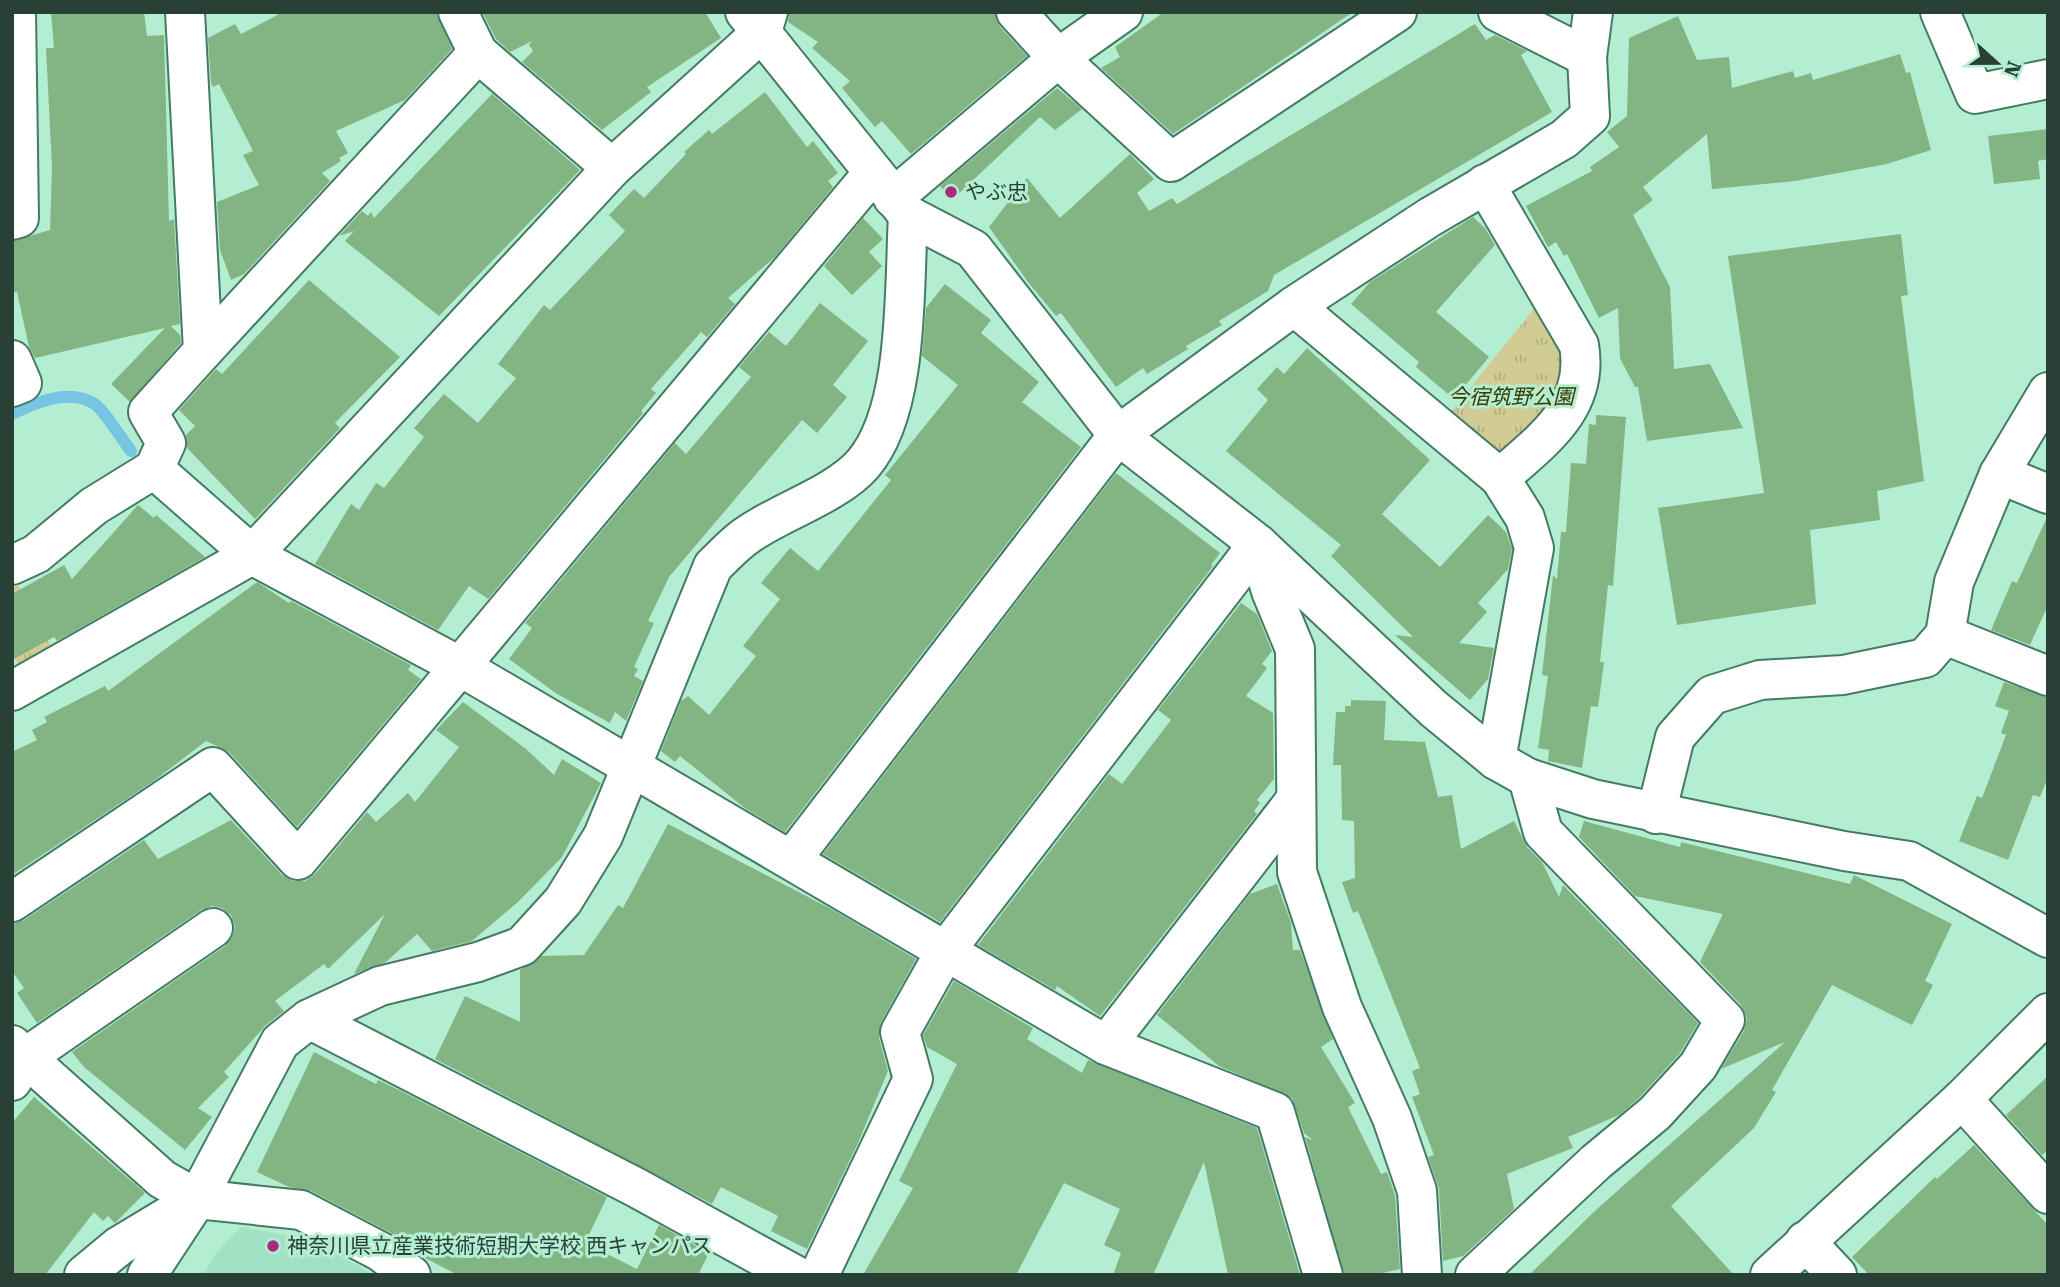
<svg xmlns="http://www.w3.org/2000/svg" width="2060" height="1287" font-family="'Roboto Serif','Noto Sans JP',serif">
<defs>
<pattern id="grass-tufts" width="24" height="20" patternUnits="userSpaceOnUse" patternTransform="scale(1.75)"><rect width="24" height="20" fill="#d1cc93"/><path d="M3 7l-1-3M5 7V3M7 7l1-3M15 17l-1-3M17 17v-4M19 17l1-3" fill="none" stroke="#b3b07f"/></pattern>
</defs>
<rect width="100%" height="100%" fill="#b3eed2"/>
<path fill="#a0e2c3" d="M241 1227 311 1240 374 1275H203L216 1253Z"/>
<g fill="url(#grass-tufts)">
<path d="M1536 306 1570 364 1565 388 1504 461 1450 413Z"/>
<path d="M18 585 55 653 22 672 12 651V588Z"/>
</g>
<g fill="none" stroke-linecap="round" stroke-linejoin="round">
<path stroke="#77c5e3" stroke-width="12" d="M12 414C36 403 67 388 93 403 104 409 122 440 131 451"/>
</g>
<g fill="#83b483">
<path d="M51 12H144L147 36 164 35 169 221 174 219 180 324 171 326 180 335 181 343 130 402 111 384 165 328 35 358 29 347 17 292 12 293V241L50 230 52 167 46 48H54Z"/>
<path d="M283 12H436L452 49 405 100 336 131 348 153 339 158 341 161 322 173 330 181 244 274 231 280 220 250 217 202 259 185 243 155 253 151 219 84 213 87 211 83 208 38 235 24 241 34Z"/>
<path d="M482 12H705L721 38 647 87 651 92 602 130 522 62 533 51 529 45 532 41 510 52 496 39Z"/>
<path d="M789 12H995L1000 27 1027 56 911 154 882 121 875 127 842 88 850 81 812 48 818 42 788 22Z"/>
<path d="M1164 12H1353L1173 134 1101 68 1120 57 1115 47Z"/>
<path d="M1678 16 1697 60 1729 57 1732 88 1793 71 1795 78 1811 73 1813 80 1900 54 1906 73 1910 72 1931 150 1887 164 1795 181 1712 189 1707 134 1643 187 1653 200 1633 215 1670 287 1674 369 1710 364 1743 428 1647 441 1638 387H1635L1620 358 1618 308 1599 318 1567 254 1564 256 1556 242 1548 247 1526 206 1592 171 1590 167 1619 147 1607 132 1627 116 1629 38Z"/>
<path d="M1475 24 1486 40 1495 35 1527 51 1521 55 1552 112 1274 275 1268 291 1219 321 1222 325 1186 346 1188 349 1147 374 1143 368 1116 387 1061 313 1056 316 1028 282 989 227 1027 178 1060 218 1130 154 1154 179 1137 193 1149 211 1172 198 1177 204Z"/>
<path d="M1057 88 1082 109 1055 130 1040 117 952 200 940 186Z"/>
<path d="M765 92 807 147 813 141 838 173 828 181 833 187 775 257 728 298 735 304 707 337 701 332 651 389 656 393 641 411 643 413 488 599 469 586 438 630 315 564 351 504 359 510 376 483 384 488 424 437 414 428 444 394 478 423 516 378 498 364 544 305 550 310 625 231 609 215 634 189 644 198 686 154 684 152 709 130 712 134Z"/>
<path d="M492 94 580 170 439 316 345 241 354 231 339 236 362 211 368 216 371 212 374 218Z"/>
<path d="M2048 129V159L2038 161 2040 179 1994 184 1988 136Z"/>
<path d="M1473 217 1485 228 1495 245 1436 312 1489 357 1454 399 1416 367 1419 362 1351 304 1370 282Z"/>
<path d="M863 218 883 239 869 252 882 266 852 295 824 266Z"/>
<path d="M1901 234 1908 295 1901 296 1924 481 1877 491 1880 520 1810 530 1816 604 1677 625 1658 508 1764 493 1728 256Z"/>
<path d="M309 280 400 357 335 423 340 428 255 519 187 448 186 435 195 426 179 410 216 369 222 374Z"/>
<path d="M945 284 991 320 981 333 1039 382 1022 402 1081 447 785 832 746 809 680 756 675 762 661 751 681 701 688 696 709 715 756 656 743 646 780 599 761 583 790 548 818 571 891 480 885 475 958 385 922 356 926 308Z"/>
<path d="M820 303 868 341 833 385 847 397 817 433 802 420 669 577 648 621 654 623 634 667 638 669 634 676 643 681 626 721 615 712 610 723 557 694 509 659 532 628 525 623 675 443 686 454 751 377 739 367 769 332 786 346Z"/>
<path d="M1307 348 1430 460 1382 514 1440 567 1488 515 1506 532 1512 549 1508 569 1478 603 1487 612 1459 643 1494 648 1488 679 1470 700 1395 635 1413 637 1331 556 1341 545 1226 451 1268 400 1257 389 1277 367 1284 374Z"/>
<path d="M1596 415 1626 417 1613 586 1608 585 1600 662H1604L1598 707 1591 706 1582 768 1548 761 1549 750 1538 748 1548 676 1542 675 1553 575 1557 579 1561 532H1566L1571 463 1586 464 1589 424 1596 425Z"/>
<path d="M1116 473 1220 553 1211 565 1213 566 940 922 823 854Z"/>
<path d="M138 505 154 518 156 515 205 557 57 641 54 637 12 660V594L64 565 72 579Z"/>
<path d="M2048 515V605L2030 645 1991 630 2012 581 2017 583Z"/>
<path d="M257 582 289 603 291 601 411 665 408 670 421 679 297 827 229 752 206 741 155 780 12 875V752L37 740 32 730 47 722 44 717 105 686 108 691Z"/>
<path d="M1241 603 1257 614 1272 651 1262 664 1267 668 1246 696 1273 713 1274 779 1257 800 1260 803 1254 811 1257 814 1100 1016 1057 986 1055 990 978 945 1109 774 1122 784 1171 720 1158 710Z"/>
<path d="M2004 682 2048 697V777L2040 797 2033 795 2008 860 1959 841 1977 796 1982 798 2006 735 2001 733 2009 711 1995 706Z"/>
<path d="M1351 700 1386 701 1384 740 1425 742 1438 797 1452 795 1461 849 1514 821 1527 847 1542 862 1559 897 1563 885 1698 1023 1680 1053 1640 1097 1619 1115 1568 1137 1573 1148 1507 1174 1514 1209 1463 1256 1443 1261 1439 1189 1428 1157 1434 1155 1412 1097 1420 1094 1412 1071 1420 1068 1358 911 1353 913 1342 882 1355 878 1354 821 1342 820 1341 765H1333L1336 712H1345V706H1351Z"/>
<path d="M463 702 526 749 554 775 562 759 601 783 562 857 518 902 472 941 432 951 417 934 386 962 354 974 385 914 328 969 324 964 275 1001 284 1011 266 1025 224 1072 229 1077 198 1108 212 1117 185 1150 84 1067 72 1052 225 946 232 938 235 927 231 915 222 908 212 906 201 910 37 1023 17 993 24 988 12 971V924L24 920 144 840 158 859 231 820 282 875 293 881H305L315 874 367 812 376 822 408 793 415 802 459 747 436 730Z"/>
<path d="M1584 821 1680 847 1681 842 1850 884 1854 875 1952 924 1925 981 1933 985 1912 1025 1832 985 1772 1090 1776 1092 1754 1128 1671 1206 1734 1275H1529L1597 1209 1785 1042 1721 1069 1744 1031 1747 1018 1741 1005 1700 962 1723 914 1635 896 1579 837Z"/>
<path d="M668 824 835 911 916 959 881 1022 879 1038 888 1071 858 1143 807 1249 771 1231 778 1216 721 1187 712 1204 435 1059 465 996 520 1022V970L542 956 584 955 618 905 623 908Z"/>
<path d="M1277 884 1291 923 1293 950H1300L1333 1039 1321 1047 1355 1103 1348 1107 1381 1174 1387 1172 1395 1195 1400 1269 1374 1275H1344L1305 1137 1314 1141 1304 1133 1292 1098 1219 1066 1157 1015 1250 894Z"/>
<path d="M954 981 1033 1028 1027 1039 1082 1073 1088 1060 1257 1128 1300 1275H1228L1204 1162 1153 1275H1113L1121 1253 1104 1245 1120 1209 1064 1183 1016 1275H863L913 1188 899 1181 957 1064 927 1047 923 1035Z"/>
<path d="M314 1052 376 1084 378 1080 401 1091 607 1197 585 1243 637 1269 659 1225 709 1253 698 1275H458L425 1258 391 1233 311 1191 289 1187 257 1172Z"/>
<path d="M2048 1076V1150L2042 1155 2006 1115Z"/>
<path d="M34 1097 145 1193 115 1223 108 1216 103 1221 94 1212 45 1275H12V1123Z"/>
<path d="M1974 1145 2048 1225V1275H1869L1852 1257 1935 1177 1937 1179Z"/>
</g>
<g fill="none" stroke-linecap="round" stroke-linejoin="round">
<defs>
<g id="minor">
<path d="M458 12 478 53"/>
<path d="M745 12 908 215 973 249 1118 435 1258 544 1434 709 1496 760 1528 778 1593 799 1844 851 1909 861 2048 938"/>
<path d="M1016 12 1058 58 1171 162 1397 12"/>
<path d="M1498 12 1587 57"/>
<path d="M1940 12 1975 94 2048 79"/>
<path d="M1485 184 1579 345C1590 409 1541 441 1500 478L1525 518 1534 548 1496 760"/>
<path d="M893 198 1058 58 1123 12"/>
<path d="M12 220 19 218 16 12"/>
<path d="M1294 306 1500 478"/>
<path d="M203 351 478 53 612 168"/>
<path d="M12 360 22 383 12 387"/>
<path d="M154 469 252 555 461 667 1106 1045 1275 1112 1323 1275"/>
<path d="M1999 474 2048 494"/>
<path d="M1258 546 1271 591 1295 649 1297 872 1342 1007 1392 1118 1417 1191 1422 1275"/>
<path d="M12 565 36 554 94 506 154 469 166 443 148 412 203 351 185 12"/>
<path d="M1945 635 2048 676"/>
<path d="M12 691 252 555 612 168 762 32 768 12"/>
<path d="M1656 814 1675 737 1712 695 1760 680 1843 675 1925 658 1945 635 1954 582 1999 474 2048 392"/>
<path d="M792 859 1118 435 1294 306 1430 217 1564 139 1590 116 1587 57 1593 12"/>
<path d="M12 902 213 767 298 860 873 173"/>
<path d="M309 1019 637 1188 795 1275"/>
<path d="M12 1045 162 1179 197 1199 301 1210 381 1252 411 1275"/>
<path d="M1106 1045 1294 802"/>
<path d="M12 1081 26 1057 213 928"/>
<path d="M1962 1099 2048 1194"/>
<path d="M1805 1241 1837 1275"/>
<path d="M84 1275 119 1246 197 1199 280 1042 309 1019 380 986 478 962 522 946 563 901 603 836 713 566C725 555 736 542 749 534 782 511 837 494 863 464 910 410 904 283 908 215"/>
<path d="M819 1275 913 1079 900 1032 946 950 1258 544"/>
<path d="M1475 1275 1596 1162 1655 1113 1698 1066 1725 1020 1543 832 1528 778"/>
<path d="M1770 1275 1962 1099 2048 1013"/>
</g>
<path id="tertiary" d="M147 1275 197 1199"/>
</defs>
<use href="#minor" stroke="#447b63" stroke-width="42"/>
<use href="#tertiary" stroke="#447b63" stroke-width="42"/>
<use href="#minor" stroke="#fff" stroke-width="38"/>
<use href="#tertiary" stroke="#fff" stroke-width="38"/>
</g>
<g fill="#a72b7e" stroke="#b3eed2" stroke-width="2.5">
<circle cx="951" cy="192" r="7"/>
<circle cx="273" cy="1246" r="7"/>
</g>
<g text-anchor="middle" stroke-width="6" stroke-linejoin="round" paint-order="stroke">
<g font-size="21" fill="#294036" stroke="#b3eed2" text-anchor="start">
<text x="965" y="199">やぶ忠</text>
<text x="287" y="1253">神奈川県立産業技術短期大学校 西キャンパス</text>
</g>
<g font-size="21" font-style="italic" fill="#3f3a02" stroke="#b3eed2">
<text x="1511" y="404">今宿筑野公園</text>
</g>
</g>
<rect width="2060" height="1287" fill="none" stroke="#294036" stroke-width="28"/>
<g transform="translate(1997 63) rotate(111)" stroke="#b3eed2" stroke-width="5" paint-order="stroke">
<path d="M0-5L12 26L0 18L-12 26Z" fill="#294036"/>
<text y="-10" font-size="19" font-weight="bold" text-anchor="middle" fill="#294036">N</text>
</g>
</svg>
